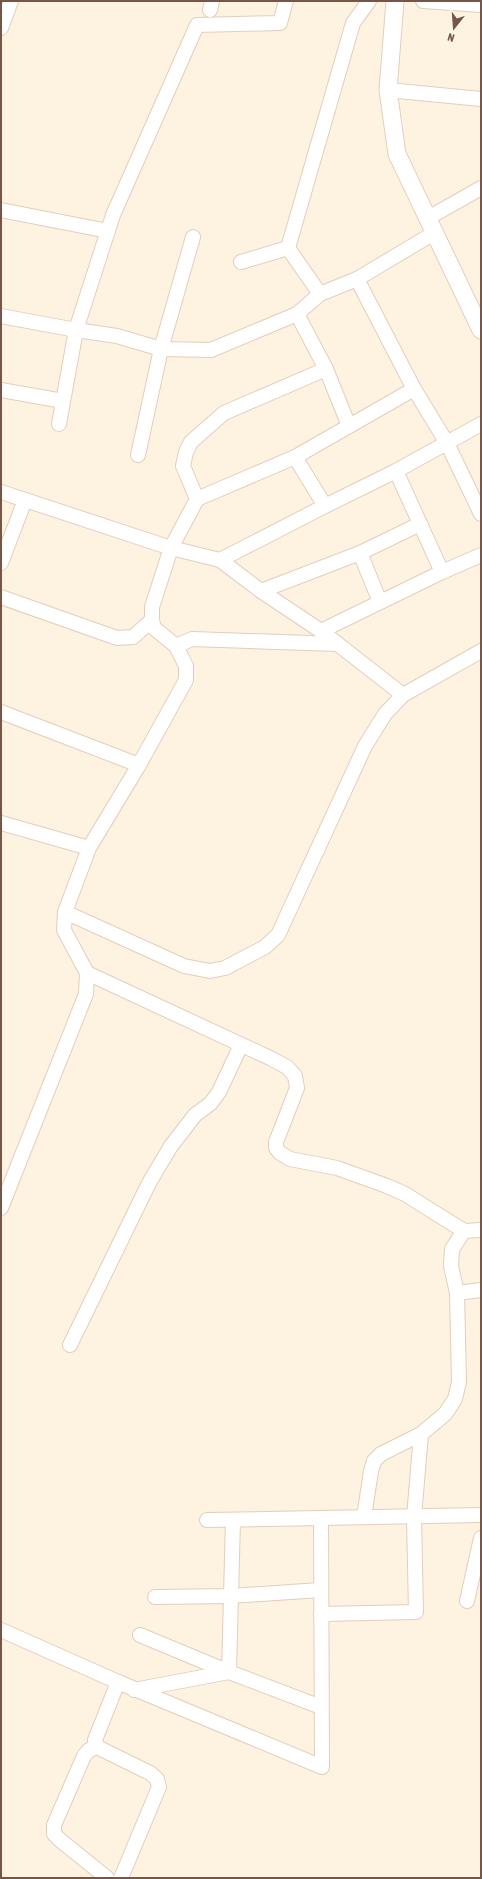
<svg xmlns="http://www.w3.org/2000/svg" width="482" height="1879" font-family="'Asap Condensed',sans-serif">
<rect width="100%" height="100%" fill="#fef2e1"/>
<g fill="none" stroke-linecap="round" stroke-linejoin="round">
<defs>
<g id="minor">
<path d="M423 1 481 5"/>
<path d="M210 10 212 1"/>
<path d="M1 28 11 1"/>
<path d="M388 90 481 99"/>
<path d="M1 210 108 231"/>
<path d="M428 218 481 188"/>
<path d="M241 262 288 248"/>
<path d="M357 279 414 389 447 443 481 514"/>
<path d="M320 294 288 248 353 23 369 1"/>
<path d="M297 314 326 369 349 426"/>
<path d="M1 316 76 330 117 336 161 349 211 350 297 314 320 294 357 279 434 233"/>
<path d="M326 369 224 413 191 442 186 452 183 466 197 499 295 457 414 389"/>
<path d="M1 390 63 401"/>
<path d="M59 424 76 330 113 215 197 25 280 23 286 1"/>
<path d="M138 455 161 349 193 237"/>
<path d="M295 457 325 506 396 471 481 424"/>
<path d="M396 471 442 572"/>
<path d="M1 492 171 548 220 560 261 591"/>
<path d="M360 553 380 602"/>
<path d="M220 560 325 506"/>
<path d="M1 563 25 500"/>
<path d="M1 597 117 638 133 637 152 620"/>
<path d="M321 631 442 572 481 555"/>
<path d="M176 646 192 639 338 644"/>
<path d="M403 695 321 631 261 591 360 553 420 524"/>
<path d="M1 712 139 765"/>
<path d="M1 823 89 848"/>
<path d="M65 912 89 848 139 765 186 680V666L176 646 154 628 152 620V607L171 548 197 499"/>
<path d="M87 973 270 1058 287 1067 295 1076 297 1088 276 1142V1148L280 1153 290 1159 337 1168 387 1186 405 1194 464 1231 481 1230"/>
<path d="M1 1208 86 994 87 973 64 930 65 912 184 966 210 971 225 968 265 947 278 935 365 746 385 714 403 695 481 651"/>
<path d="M457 1293 481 1290"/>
<path d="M70 1345 149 1183 171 1146 195 1115 211 1103 219 1092 241 1045"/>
<path d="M364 1517 371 1471 374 1461 381 1454 421 1434 445 1414 455 1399 459 1382 457 1293 451 1266 452 1249 464 1231"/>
<path d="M321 1518 481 1515"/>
<path d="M155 1597 231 1596 320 1590"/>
<path d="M467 1601 481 1538"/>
<path d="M321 1614 416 1612 414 1517 421 1434"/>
<path d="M1 1630 118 1682 95 1740 97 1747 150 1773 157 1779 159 1787 121 1878"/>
<path d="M140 1635 229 1672 321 1707"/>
<path d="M118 1682 322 1767 321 1518 207 1520"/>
<path d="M134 1690 229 1672 233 1520"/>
<path d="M97 1747 89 1750 84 1756 54 1825V1834L60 1840 107 1878"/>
</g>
<path id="tertiary" d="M395 1 388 90 397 154 481 330"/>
</defs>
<use href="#minor" stroke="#e3cebc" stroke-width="16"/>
<use href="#tertiary" stroke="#e3cebc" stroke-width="19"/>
<use href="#minor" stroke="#fff" stroke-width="14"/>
<use href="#tertiary" stroke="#fff" stroke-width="17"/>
</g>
<rect width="482" height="1879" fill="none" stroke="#785646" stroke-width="4"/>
<g transform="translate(454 28) rotate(197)" stroke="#fff6ea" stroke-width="3" paint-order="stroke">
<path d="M0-3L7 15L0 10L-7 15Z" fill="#785646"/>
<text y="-6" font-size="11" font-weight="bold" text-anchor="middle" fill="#785646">N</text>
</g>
</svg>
